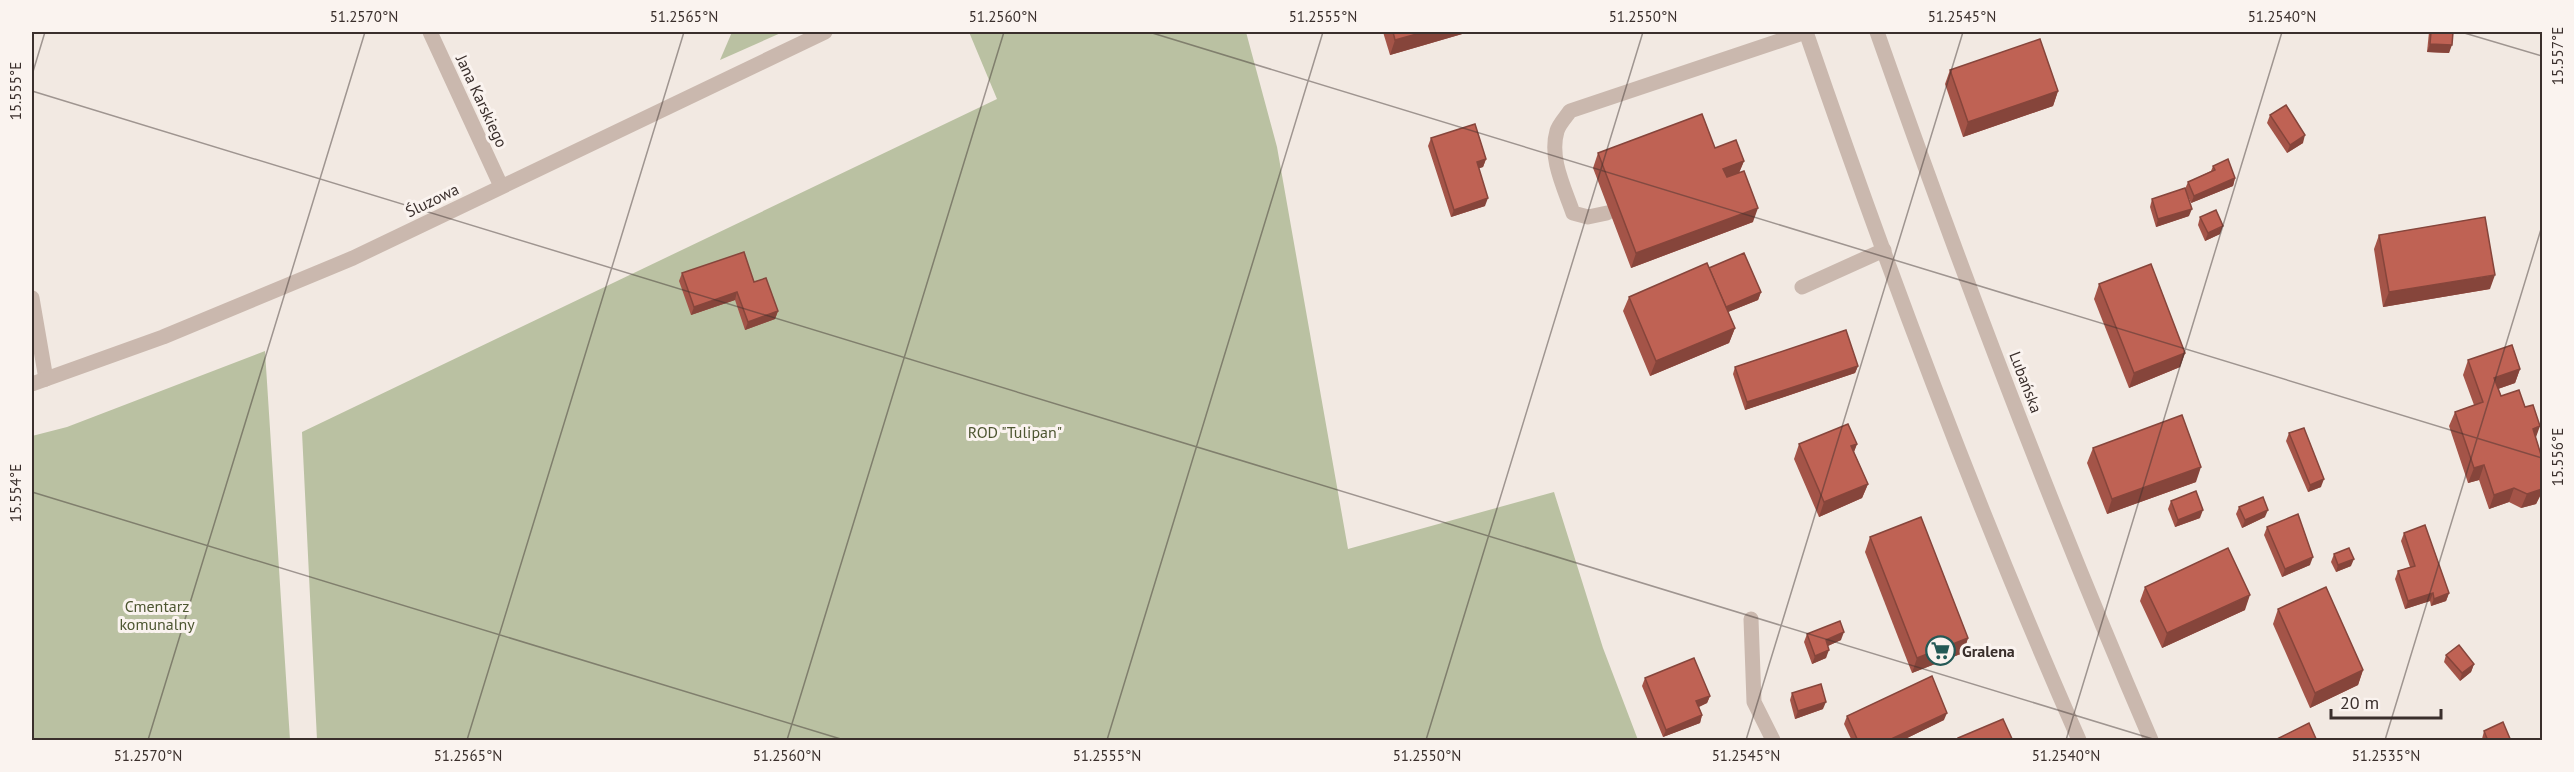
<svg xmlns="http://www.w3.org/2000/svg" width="2574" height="772" font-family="'PT Sans',sans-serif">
<rect width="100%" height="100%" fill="#f2e9e2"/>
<g fill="#bac1a2">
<path d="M732 32H783L720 60Z"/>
<path d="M969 32H1246L1277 147 1348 549 1554 492 1603 648 1638 740H317L302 432 997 99Z"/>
<path d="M265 351 290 740H32V436L67 427Z"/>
</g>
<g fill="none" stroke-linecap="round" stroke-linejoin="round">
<g stroke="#cab8ae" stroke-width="15">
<path d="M1877 32C1961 271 2051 508 2151 740"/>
<path d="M1607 213 1588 217 1573 213C1564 187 1549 158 1557 131 1559 124 1566 117 1570 111L1806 32"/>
<path d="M1802 287 1884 250"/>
</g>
<g stroke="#cab8ae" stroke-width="15">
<path d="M430 32 501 186"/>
<path d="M32 298 46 379"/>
<path d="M32 384 163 337 353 258 825 32"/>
<path d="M1751 619 1754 702 1773 740"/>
</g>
<path stroke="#cab8ae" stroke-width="15" d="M1806 32C1888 271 1977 509 2079 740"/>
</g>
<g fill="#a45448">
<path d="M1383 32H1469L1390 55Z"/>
<path d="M2429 32H2453L2449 53 2427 52Z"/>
<path d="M1950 70 2058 91 2053 106 1963 137 1945 84Z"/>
<path d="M2270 115 2303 143 2287 153 2267 123Z"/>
<path d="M1431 138 1486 159 1483 167 1479 168 1485 206 1451 217 1428 146Z"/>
<path d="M1715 148 1744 161 1739 173 1753 222 1631 268 1593 168 1598 153Z"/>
<path d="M2213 166 2235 178 2233 186 2191 203 2186 192 2189 216 2156 227 2150 207 2152 199 2185 189 2188 182 2211 171Z"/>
<path d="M2200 217 2220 234 2205 241 2198 225Z"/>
<path d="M2379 235 2490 289 2383 307 2374 249Z"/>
<path d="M682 273 754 282 778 311 775 319 745 330 735 300 691 315 679 281Z"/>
<path d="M2099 284 2185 353 2180 367 2129 388 2094 299Z"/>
<path d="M1761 292 1758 300 1728 312 1735 328 1729 343 1650 376 1623 311 1629 297Z"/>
<path d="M2468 360 2520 369 2515 383 2498 389 2501 396 2536 438 2542 458V492L2536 504 2521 508 2509 502 2489 509 2479 480 2468 483 2449 426 2455 412 2474 405 2463 375Z"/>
<path d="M1858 366 1855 373 1745 410 1733 374 1735 367Z"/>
<path d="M2289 433 2321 487 2308 492 2286 441Z"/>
<path d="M1799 444H1857L1854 452 1868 484 1862 498 1819 517 1794 459Z"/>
<path d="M2093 448 2196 482 2107 514 2087 463Z"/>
<path d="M2171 501 2200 518 2175 527 2168 509Z"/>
<path d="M2239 507 2265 517 2242 528 2236 514Z"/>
<path d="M2267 527 2310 565 2282 577 2264 535Z"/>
<path d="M2404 533 2449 593 2446 601 2431 606 2430 601 2405 609 2395 579 2398 571 2410 567 2401 541Z"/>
<path d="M1870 537 1968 638 1963 653 1912 673 1865 552Z"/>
<path d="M2334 554 2351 566 2336 572 2331 562Z"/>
<path d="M2145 587 2245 610 2162 648 2140 601Z"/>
<path d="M2278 609 2363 670 2358 685 2310 708 2273 624Z"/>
<path d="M1807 634 1841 640 1828 646 1826 658 1812 664 1804 642Z"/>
<path d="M2446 655 2474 664 2471 672 2460 681 2444 662Z"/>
<path d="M1645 678 1710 696 1707 703 1699 707 1702 715 1700 723 1663 737 1642 686Z"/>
<path d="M1792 693 1823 709 1795 719 1790 700Z"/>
<path d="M1847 716 1944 720 1901 741H1852L1844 724Z"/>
<path d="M2484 731 2511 741H2482V739Z"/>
</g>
<g fill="#86453b">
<path d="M1424 32H1469L1390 55 1395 40Z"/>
<path d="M2430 44 2452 45 2449 53 2427 52Z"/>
<path d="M2058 91 2053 106 1963 137 1968 122Z"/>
<path d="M2305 135 2303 143 2287 153 2290 145Z"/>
<path d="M1486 159 1483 167 1474 170 1477 162Z"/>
<path d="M1744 161 1738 175 1718 183 1723 169Z"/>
<path d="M2235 178 2233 186 2191 203 2194 196Z"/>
<path d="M1488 198 1485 206 1451 217 1454 210Z"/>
<path d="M1758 208 1753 222 1631 268 1636 253Z"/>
<path d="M2192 209 2189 216 2156 227 2158 219Z"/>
<path d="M2223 226 2220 234 2205 241 2208 233Z"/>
<path d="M2495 275 2490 289 2383 307 2389 292Z"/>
<path d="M737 292 735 300 691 315 694 307Z"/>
<path d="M1761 292 1758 300 1718 316 1721 309Z"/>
<path d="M778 311 775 319 745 330 748 322Z"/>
<path d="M1735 328 1729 343 1650 376 1656 361Z"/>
<path d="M2185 353 2180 367 2129 388 2134 373Z"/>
<path d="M1858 366 1855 373 1745 410 1747 402Z"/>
<path d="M2520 369 2515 383 2489 392 2494 378Z"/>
<path d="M2540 426 2535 440 2533 429Z"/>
<path d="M1857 444 1851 459V446Z"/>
<path d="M2484 465 2479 480 2468 483 2474 468Z"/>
<path d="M2201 467 2196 482 2107 514 2112 499Z"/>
<path d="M2324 479 2321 487 2308 492 2310 485Z"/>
<path d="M1868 484 1862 498 1819 517 1824 502Z"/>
<path d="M2542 487V492L2536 504 2521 508 2527 494Z"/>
<path d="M2514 488 2509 502 2489 509 2494 495Z"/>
<path d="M2203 510 2200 518 2175 527 2178 520Z"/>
<path d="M2268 510 2265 517 2242 528 2245 520Z"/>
<path d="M2313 557 2310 565 2282 577 2285 569Z"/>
<path d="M2354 559 2351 566 2336 572 2338 565Z"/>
<path d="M2433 593 2430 601 2405 609 2408 601Z"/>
<path d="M2449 593 2446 601 2431 606 2434 599Z"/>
<path d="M2250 595 2245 610 2162 648 2167 633Z"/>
<path d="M1844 632 1841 640 1823 648 1826 640Z"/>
<path d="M1968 638 1963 653 1912 673 1917 658Z"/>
<path d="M1829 650 1826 658 1812 664 1815 656Z"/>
<path d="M2474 664 2471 672 2460 681 2462 673Z"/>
<path d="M2363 670 2358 685 2310 708 2315 693Z"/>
<path d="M1710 696 1707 703 1694 709 1696 701Z"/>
<path d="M1826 702 1823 709 1795 719 1798 711Z"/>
<path d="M1947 713 1944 720 1901 741H1887Z"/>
<path d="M1702 715 1700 723 1663 737 1666 730Z"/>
</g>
<g fill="#bf6254" stroke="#86453b" stroke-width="1.5">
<path d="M1393 32H1424L1395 40Z"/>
<path d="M2431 32H2453L2452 45 2430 44Z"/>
<path d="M2040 39 2058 91 1968 122 1950 70Z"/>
<path d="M2286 105 2305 135 2290 145 2270 115Z"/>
<path d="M1702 114 1715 148 1736 140 1744 161 1723 169 1727 177 1744 171 1758 208 1636 253 1598 153Z"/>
<path d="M1475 124 1486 159 1477 162 1488 198 1454 210 1431 138Z"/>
<path d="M2228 159 2235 178 2194 196 2188 182 2215 170 2213 166Z"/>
<path d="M2185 188 2192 209 2158 219 2152 199Z"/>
<path d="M2216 210 2223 226 2208 233 2200 217Z"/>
<path d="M2485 217 2495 275 2389 292 2379 235Z"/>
<path d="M744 252 754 282 766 278 778 311 748 322 737 292 694 307 682 273Z"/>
<path d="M1744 253 1761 292 1726 307 1709 268Z"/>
<path d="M1707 263 1735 328 1656 361 1629 297Z"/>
<path d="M2151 264 2185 353 2134 373 2099 284Z"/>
<path d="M1846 330 1858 366 1747 402 1735 367Z"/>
<path d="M2512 345 2520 369 2494 378 2501 396 2519 390 2525 407 2533 405 2540 426 2533 429 2542 458V489L2527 494 2514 488 2494 495 2484 465 2474 468 2455 412 2483 402 2468 360Z"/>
<path d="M2182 415 2201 467 2112 499 2093 448Z"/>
<path d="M1848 424 1857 444 1851 446 1868 484 1824 502 1799 444Z"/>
<path d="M2304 428 2324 479 2310 485 2289 433Z"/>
<path d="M2196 491 2203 510 2178 520 2171 501Z"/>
<path d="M2263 497 2268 510 2245 520 2239 507Z"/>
<path d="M2298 514 2313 557 2285 569 2267 527Z"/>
<path d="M1921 517 1968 638 1917 658 1870 537Z"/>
<path d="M2425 525 2449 593 2434 599 2433 593 2408 601 2398 571 2415 566 2404 533Z"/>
<path d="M2228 548 2250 595 2167 633 2145 587Z"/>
<path d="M2349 548 2354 559 2338 565 2334 554Z"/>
<path d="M2326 587 2363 670 2315 693 2278 609Z"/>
<path d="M1840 621 1844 632 1826 640 1829 650 1815 656 1807 634Z"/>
<path d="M2459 645 2474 664 2462 673 2446 655Z"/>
<path d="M1694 658 1710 696 1696 701 1702 715 1666 730 1645 678Z"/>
<path d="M1932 676 1947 713 1887 741H1858L1847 716Z"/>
<path d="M1821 684 1826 702 1798 711 1792 693Z"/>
<path d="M2003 719 2013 741H1959L1958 738Z"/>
<path d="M2503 722 2511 741H2488L2484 731Z"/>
<path d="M2309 723 2317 741H2273Z"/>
</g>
<path fill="none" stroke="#3a2f2c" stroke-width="1.5" stroke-opacity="0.45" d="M1149 32 2542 458M2461 32 2542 56M32 75 45 32M32 91 2156 740M32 492 844 740M148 740 365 32M467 740 684 32M787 740 1004 32M1107 740 1323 32M1426 740 1643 32M1746 740 1963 32M2066 740 2282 32M2385 740 2542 226"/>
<defs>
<symbol id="supermarket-ring" viewBox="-11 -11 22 22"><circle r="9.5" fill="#faf3ef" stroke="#245956" stroke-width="1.5"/><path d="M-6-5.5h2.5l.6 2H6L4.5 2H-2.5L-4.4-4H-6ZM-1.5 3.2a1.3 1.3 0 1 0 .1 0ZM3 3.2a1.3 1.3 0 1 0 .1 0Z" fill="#245956"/></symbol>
</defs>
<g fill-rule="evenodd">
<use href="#supermarket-ring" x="1924" y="634" width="33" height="33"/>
</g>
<g text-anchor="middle" stroke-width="6" stroke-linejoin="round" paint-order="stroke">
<g font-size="16" fill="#3a2f2c" stroke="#faf3ef">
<text transform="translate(482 101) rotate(65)" y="6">Jana Karskiego</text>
<text transform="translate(432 200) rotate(-26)" y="6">Śluzowa</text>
<text transform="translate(2026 382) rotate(69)" y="6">Lubańska</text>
</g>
<g font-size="16" fill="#4d5631" stroke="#faf3ef">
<text x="1015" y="438">ROD "Tulipan"</text>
<text x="157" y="612">Cmentarz<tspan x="157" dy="18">komunalny</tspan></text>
</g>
<g font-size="16" font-weight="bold" fill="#3a2f2c" stroke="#faf3ef" text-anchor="start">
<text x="1962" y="657">Gralena</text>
</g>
</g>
<rect width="2574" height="772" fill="none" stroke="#faf3ef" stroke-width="66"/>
<path d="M2331 709v9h110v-9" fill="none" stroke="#3a2f2c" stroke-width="3"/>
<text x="2340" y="709" font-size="18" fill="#3a2f2c" stroke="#faf3ef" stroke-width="4.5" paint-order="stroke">20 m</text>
<rect x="33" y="33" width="2508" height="706" fill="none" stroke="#3a2f2c" stroke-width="2"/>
<g font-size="15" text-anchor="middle" fill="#3a2f2c">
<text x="364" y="22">51.2570°N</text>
<text x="684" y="22">51.2565°N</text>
<text x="1003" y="22">51.2560°N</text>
<text x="1323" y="22">51.2555°N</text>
<text x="1643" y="22">51.2550°N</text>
<text x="1962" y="22">51.2545°N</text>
<text x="2282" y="22">51.2540°N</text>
<text transform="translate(2558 56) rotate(-90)" y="5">15.557°E</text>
<text transform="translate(16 91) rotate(-90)" y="5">15.555°E</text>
<text transform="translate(2558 457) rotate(-90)" y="5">15.556°E</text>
<text transform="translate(16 493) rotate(-90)" y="5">15.554°E</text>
<text x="148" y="761">51.2570°N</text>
<text x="468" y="761">51.2565°N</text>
<text x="787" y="761">51.2560°N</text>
<text x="1107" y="761">51.2555°N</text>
<text x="1427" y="761">51.2550°N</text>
<text x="1746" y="761">51.2545°N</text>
<text x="2066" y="761">51.2540°N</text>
<text x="2386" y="761">51.2535°N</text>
</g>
</svg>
